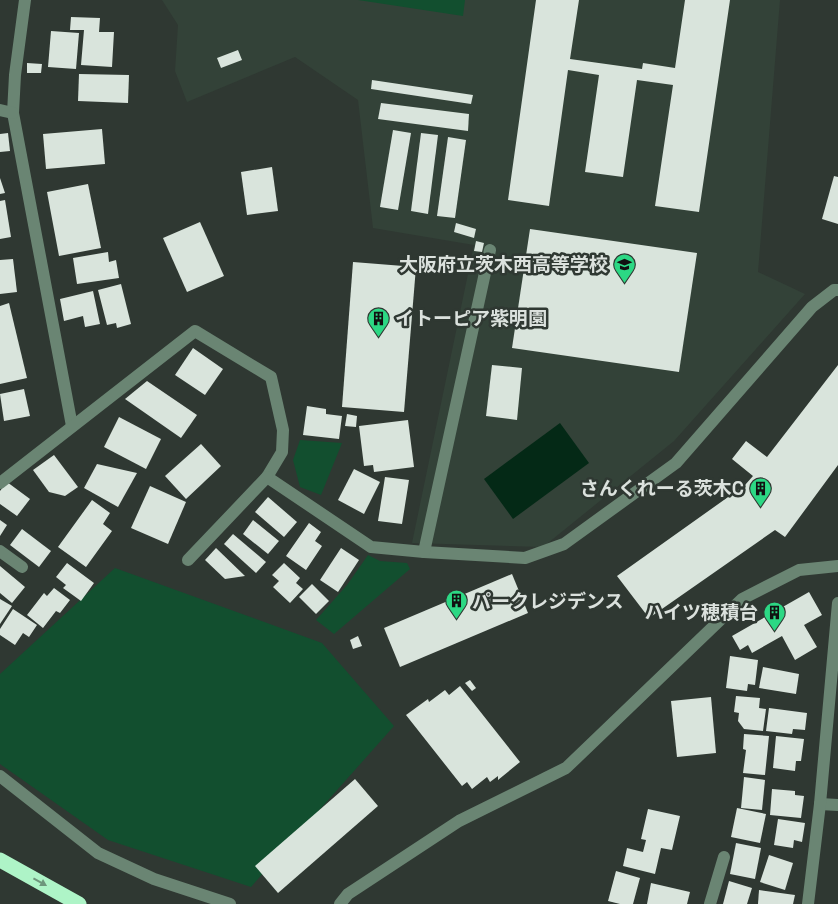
<svg xmlns="http://www.w3.org/2000/svg" width="838" height="904" font-family="'Space Grotesk','Noto Sans JP',sans-serif">
<rect width="100%" height="100%" fill="#2f3832"/>
<path fill="#334238" d="M162 0H780L758 272 805 294 674 441 543 547 412 543 474 245 373 228 358 100 295 57 187 102 175 71 178 25Z"/>
<g fill="#124f2f">
<path d="M358 0H465L463 16Z"/>
<path d="M300 440 342 443 321 495 300 487 293 460Z"/>
<path d="M368 555 380 561 407 563 410 569 334 634 316 620 347 585Z"/>
<path d="M115 568 322 643 394 726 251 887 108 840 0 764V674Z"/>
</g>
<path fill="#042916" d="M560 423 589 463 513 519 484 479Z"/>
<g fill="#d9e4dc">
<path d="M536 0H579L570 59 642 69 643 63 675 68 685 0H730L699 212 655 206 673 85 637 80 623 177 585 172 599 75 568 70 549 206 508 200Z"/>
<path d="M71 17 100 18 99 32H114L112 67 81 65 84 30H70Z"/>
<path d="M51 31 79 33 76 69 48 67Z"/>
<path d="M238 50 242 60 221 68 217 58Z"/>
<path d="M27 63 42 64 41 73H27Z"/>
<path d="M79 74 129 75 128 103 78 101Z"/>
<path d="M372 80 473 95 471 104 371 89Z"/>
<path d="M381 103 469 114 468 131 378 119Z"/>
<path d="M102 129 105 164 46 169 43 134Z"/>
<path d="M393 130 411 133 398 210 380 207Z"/>
<path d="M8 133 10 151 0 152V134Z"/>
<path d="M421 133 438 135 428 214 411 211Z"/>
<path d="M448 137 466 140 455 218 437 216Z"/>
<path d="M272 167 278 211 247 215 241 172Z"/>
<path d="M834 176 838 177V224L822 219Z"/>
<path d="M0 178 5 193 0 194Z"/>
<path d="M88 184 101 248 59 256 47 192Z"/>
<path d="M5 200 11 237 0 239V201Z"/>
<path d="M200 222 224 276 187 292 163 238Z"/>
<path d="M456 223 476 229 474 238 454 232Z"/>
<path d="M530 229 697 253 679 372 512 348Z"/>
<path d="M476 241 484 243 482 252 474 251Z"/>
<path d="M108 252 109 262 116 260 119 278 77 284 73 258Z"/>
<path d="M13 259 17 292 0 294V260Z"/>
<path d="M353 262 416 267 404 412 342 407Z"/>
<path d="M121 284 131 324 117 328 116 323 107 325 98 290Z"/>
<path d="M93 291 100 324 85 327 83 316 64 321 60 299Z"/>
<path d="M9 303 27 378 0 384V306Z"/>
<path d="M193 348 223 369 205 395 175 375Z"/>
<path d="M492 365 522 368 517 420 486 416Z"/>
<path d="M838 365V465L785 537 775 530 649 618 617 576 745 485 753 476 732 459 746 441 767 457Z"/>
<path d="M147 381 197 415 181 438 125 399Z"/>
<path d="M24 389 30 416 4 421 0 394Z"/>
<path d="M307 406 326 409V414L342 416 339 439 303 435Z"/>
<path d="M347 414 357 416 356 427 345 426Z"/>
<path d="M119 417 161 439 146 469 104 447Z"/>
<path d="M408 420 414 467 374 472 373 465 364 466 359 426Z"/>
<path d="M201 444 221 466 186 499 165 476Z"/>
<path d="M54 455 78 487 65 496 49 492 33 470Z"/>
<path d="M97 464 137 473 118 507 84 488Z"/>
<path d="M354 469 380 482 364 514 338 500Z"/>
<path d="M385 477 409 480 402 524 378 521Z"/>
<path d="M7 482 30 499 17 516 0 504V491Z"/>
<path d="M150 486 186 502 168 544 131 528Z"/>
<path d="M268 497 297 522 284 537 255 512Z"/>
<path d="M92 500 110 513 103 524 112 531 86 567 58 547Z"/>
<path d="M0 520 7 525 0 536Z"/>
<path d="M253 520 279 541 268 554 243 534Z"/>
<path d="M309 523 321 532 315 541 322 546 306 570 286 556Z"/>
<path d="M22 529 51 551 39 567 10 545Z"/>
<path d="M233 534 266 562 256 573 224 544Z"/>
<path d="M216 548 245 576 225 579 205 560Z"/>
<path d="M341 548 359 560 338 592 320 580Z"/>
<path d="M67 563 94 583 81 601 63 588 66 585 56 577Z"/>
<path d="M284 563 300 578 296 583 303 589 290 603 273 587 279 581 272 575Z"/>
<path d="M0 566 25 587 12 603 0 593Z"/>
<path d="M512 574 528 613 400 667 384 628Z"/>
<path d="M312 584 329 601 316 614 299 597Z"/>
<path d="M54 588 70 600 60 613 56 611 43 628 27 615 44 593 47 596Z"/>
<path d="M809 592 822 615 804 625 817 647 795 660 782 636 752 653 748 645 740 650 732 636Z"/>
<path d="M0 599 12 606 0 624Z"/>
<path d="M13 609 37 625 29 637 23 633 15 645 0 635V629Z"/>
<path d="M358 636 362 646 353 649 350 640Z"/>
<path d="M730 656 758 660 755 685 748 684 747 691 726 688Z"/>
<path d="M763 667 799 674 796 694 759 688Z"/>
<path d="M470 680 476 688 472 691 465 683Z"/>
<path d="M460 686 520 762 498 780V776L490 782 487 777 472 789 467 782 462 786 406 715 428 699 429 702 445 690 449 695Z"/>
<path d="M736 696 760 698 759 708 766 709 763 731 744 729 738 721 739 713 734 712Z"/>
<path d="M711 697 716 753 677 757 671 701Z"/>
<path d="M769 708 807 713 805 730 793 729 792 734 766 731Z"/>
<path d="M744 734 769 736 765 775 743 773 746 750 743 749Z"/>
<path d="M776 736 804 739 801 761H796L795 771 773 768Z"/>
<path d="M744 777 765 780 762 810 741 808Z"/>
<path d="M355 779 378 806 278 893 255 866Z"/>
<path d="M772 789 795 791V795L804 796 801 818 770 815Z"/>
<path d="M737 808 766 814 760 843 731 837Z"/>
<path d="M648 809 680 816 672 850 661 848 655 874 623 866 627 848 643 852 646 840 641 839Z"/>
<path d="M778 819 805 823 802 842 794 840 793 848 774 845Z"/>
<path d="M736 843 761 848 755 879 730 874Z"/>
<path d="M769 855 793 863 785 890 760 882Z"/>
<path d="M616 871 640 878 633 904H620L608 901Z"/>
<path d="M729 881 752 888 747 904H723Z"/>
<path d="M651 883 690 892 687 904H647Z"/>
<path d="M759 890 795 895 793 904H758Z"/>
</g>
<g fill="none" stroke-linecap="round" stroke-linejoin="round">
<g stroke="#6a8573" stroke-width="12">
<path d="M25 0 15 75 13 113 72 426"/>
<path d="M0 110 13 113"/>
<path d="M0 483 195 331 271 377 283 430 282 452 267 477 371 547 424 552 525 558 564 544 676 463 812 307 834 290H838"/>
<path d="M0 551 22 567"/>
<path d="M424 552 490 250"/>
<path d="M188 560 267 477"/>
<path d="M0 776 98 853 154 879 230 904"/>
<path d="M820 804 838 805"/>
<path d="M340 904 348 894 459 821 566 768 742 599 799 570 838 566"/>
<path d="M710 904 724 857"/>
<path d="M808 904 820 804 838 603"/>
</g>
<path stroke="#aef4c7" stroke-width="15" d="M0 860 79 904"/>
</g>
<defs><path id="oneway-solid" d="M-6-.8H1V-3.2L6.5 0L1 3.2V.8H-6Z" transform="scale(1.25)"/></defs>
<use fill="#6e967c" href="#oneway-solid" transform="translate(40 882) rotate(29)"/>
<defs>
<symbol id="school-pin" viewBox="-11 -11 22 30"><path d="M0 17L-7.5 6A9.5 9.5 0 1 1 7.5 6Z" fill="#2cd884" stroke="#2f3832"/><path d="M0-5L7-2L0 1L-7-2ZM-4 1L0 2.5L4 1V4Q0 6-4 4Z" fill="#111"/></symbol>
<symbol id="building-pin" viewBox="-11 -11 22 30"><path d="M0 17L-7.5 6A9.5 9.5 0 1 1 7.5 6Z" fill="#2cd884" stroke="#2f3832"/><path d="M-4-6H4V6H1V3H-1V6H-4ZM-2.5-4.3h1.7v1.8h-1.7ZM.8-4.3h1.7v1.8H.8ZM-2.5-1h1.7V.8h-1.7ZM.8-1h1.7V.8H.8Z" fill="#111"/></symbol>
</defs>
<g fill-rule="evenodd">
<use href="#school-pin" x="612" y="252" width="25" height="34"/>
<use href="#building-pin" x="366" y="306" width="25" height="34"/>
<use href="#building-pin" x="748" y="476" width="25" height="34"/>
<use href="#building-pin" x="444" y="588" width="25" height="34"/>
<use href="#building-pin" x="762" y="600" width="25" height="34"/>
</g>
<g text-anchor="middle" stroke-width="5" stroke-linejoin="round" paint-order="stroke">
<g font-size="19" font-weight="bold" fill="#dbe1dd" stroke="#2f3832" text-anchor="end">
<text x="608" y="271">大阪府立茨木西高等学校</text>
<text x="395" y="325" text-anchor="start">イトーピア紫明園</text>
<text x="744" y="495">さんくれーる茨木C</text>
<text x="472" y="608" text-anchor="start">パークレジデンス</text>
<text x="758" y="619">ハイツ穂積台</text>
</g>
</g>
</svg>
